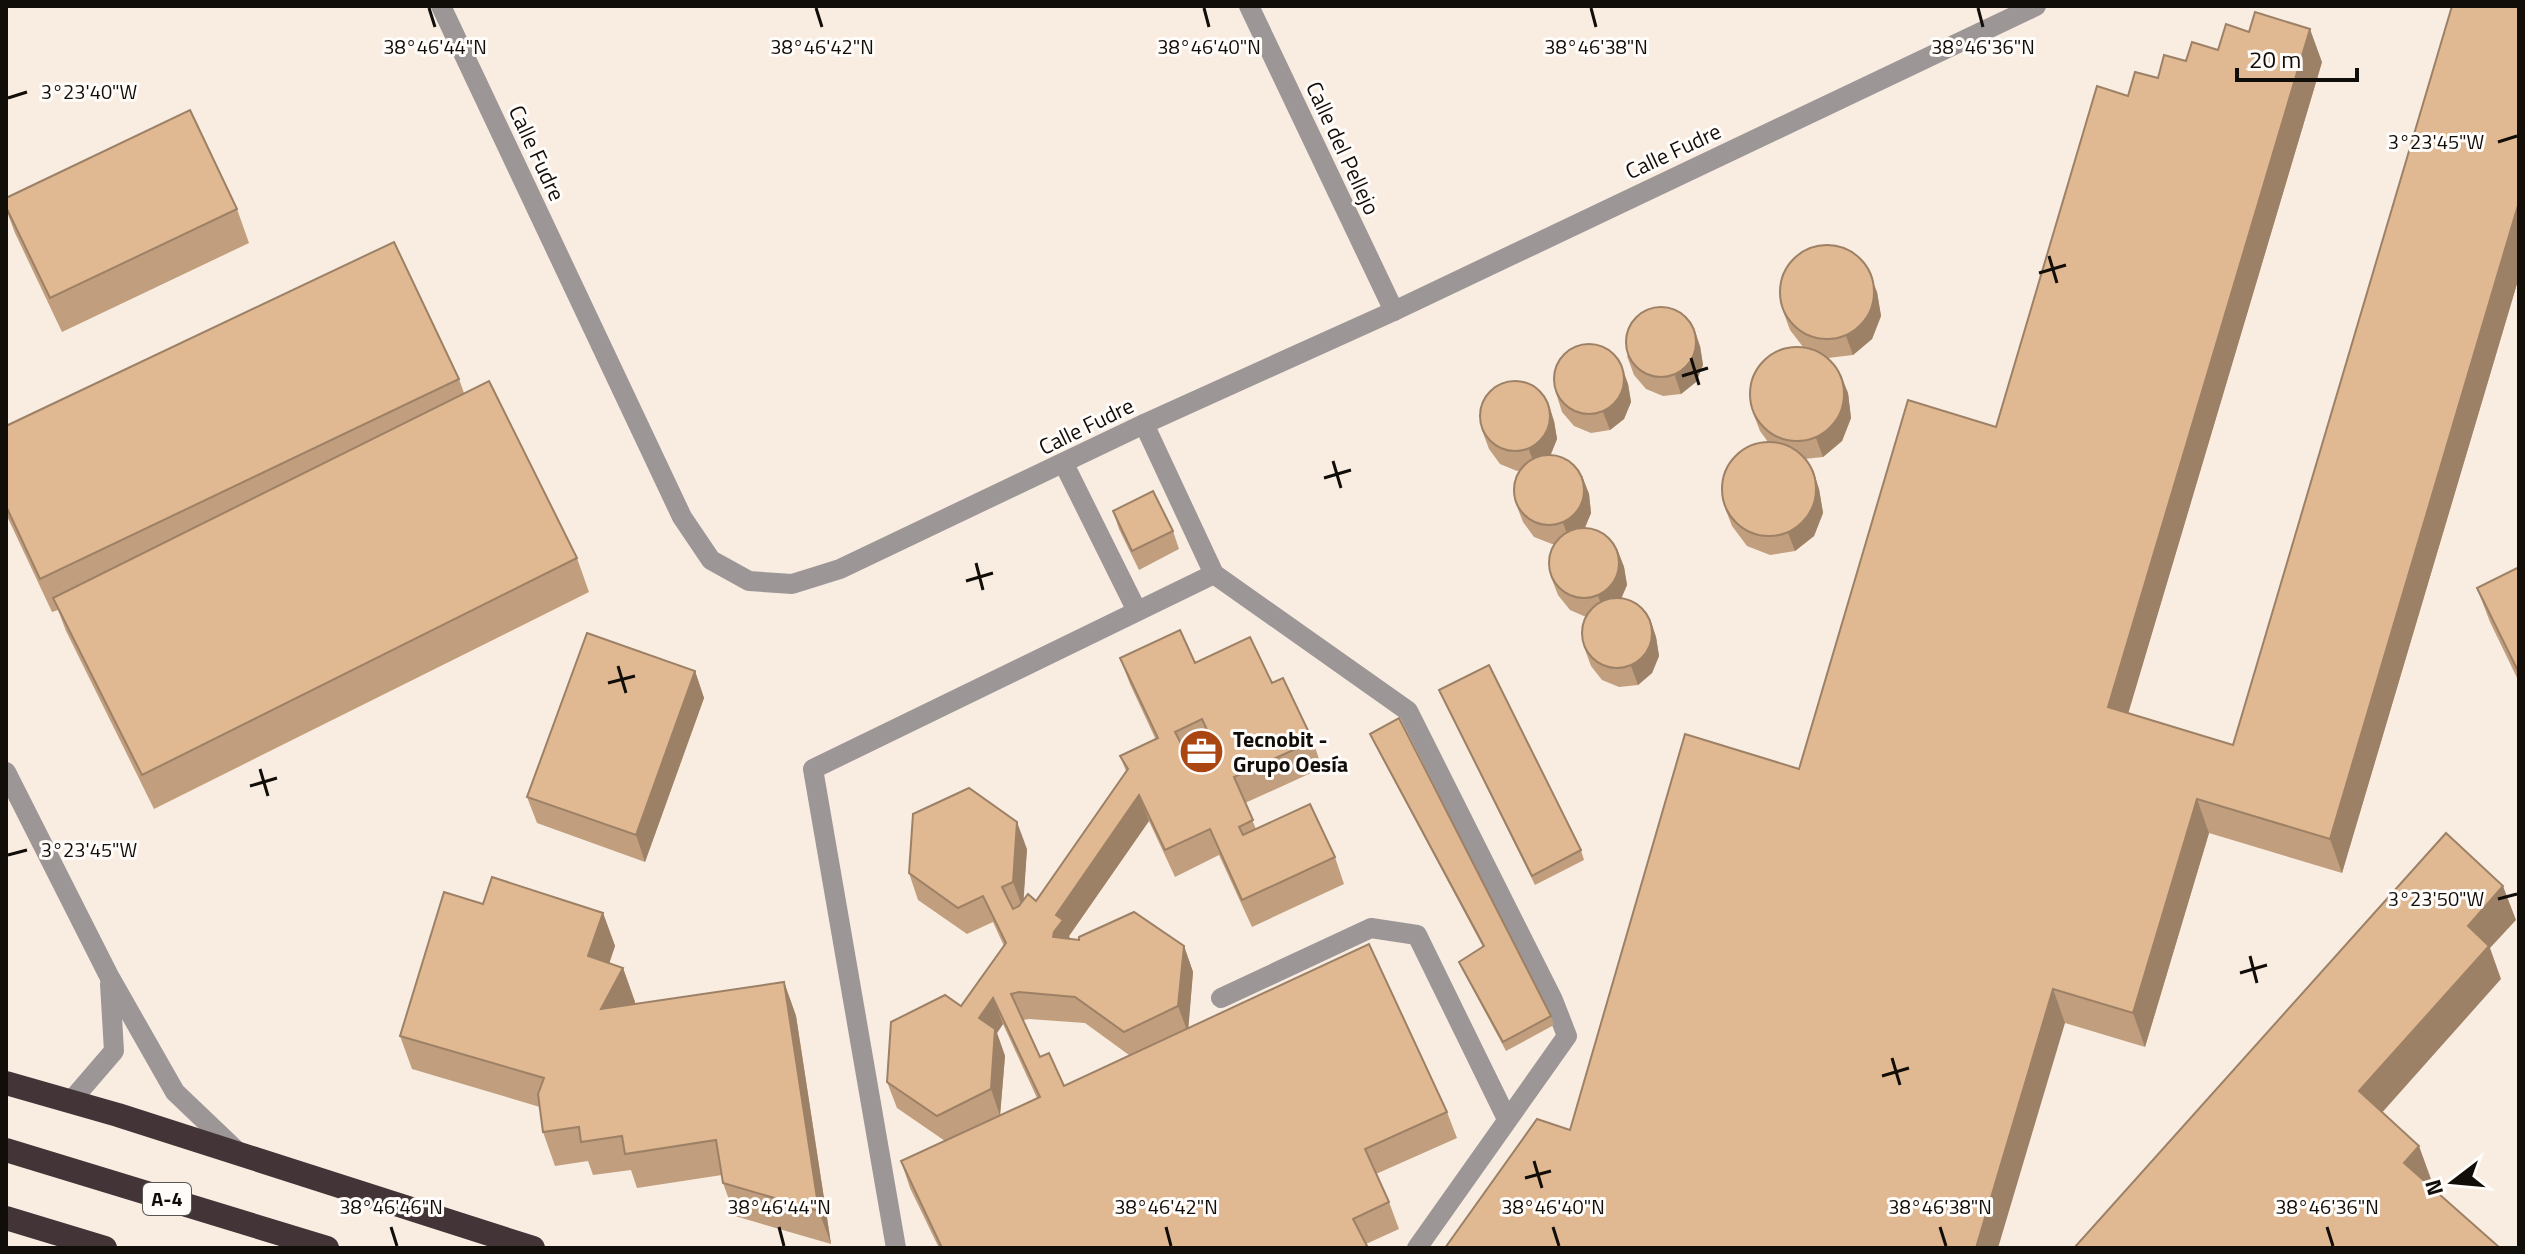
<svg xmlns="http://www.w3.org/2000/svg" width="2525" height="1254" font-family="'Titillium Web',sans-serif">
<rect width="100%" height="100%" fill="#f9ede2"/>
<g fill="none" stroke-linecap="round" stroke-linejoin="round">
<g stroke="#9d9697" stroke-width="20">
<path d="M441 6 682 517 711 560 749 581 792 584 840 569 1144 424 1394 311 2036 6"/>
<path d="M1249 6 1394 311"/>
<path d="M1144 424 1214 574 1408 711 1553 1000 1567 1036 1417 1248"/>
<path d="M1064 464 1137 611"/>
<path d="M6 772 109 976 175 1092 240 1154"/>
<path d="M1221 998 1371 928 1417 935 1507 1119"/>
<path d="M71 1101 114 1051 110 984"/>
<path d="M896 1248 813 769 1214 574"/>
</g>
<g stroke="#433537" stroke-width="24">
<path d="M6 1083 118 1115 533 1248"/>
<path d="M6 1150 327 1248"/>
<path d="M6 1218 105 1248"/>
</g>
</g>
<g fill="#c19e7d" fill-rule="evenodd">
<path d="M2519 6V277L2342 873 2209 833 2145 1047 2065 1023 1570 1130 1799 769 1996 427 2128 96 2186 61 2218 50 2322 62 2128 713 2233 745Z"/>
<path d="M6 198 237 209 249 243 62 332 15 233 6 209Z"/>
<path d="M1877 292 1881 316 1872 339 1853 355 1828 358 1848 393 1851 418 1842 441 1823 457 1804 459 1819 489 1823 513 1814 536 1795 551 1770 555 1747 546 1732 526 1725 508 1768 442 1760 431 1753 413 1803 347 1790 330 1783 311Z"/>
<path d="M1700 346 1703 365 1696 382 1681 394 1663 396 1646 389 1634 375 1627 356Z"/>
<path d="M1621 365 1628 384 1631 402 1624 419 1610 430 1591 433 1574 426 1562 412 1556 393Z"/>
<path d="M459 379 464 393 577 558 589 592 154 809 66 631 58 610 52 612 6 514V426Z"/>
<path d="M1554 421 1557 439 1551 454 1582 476 1589 494 1591 513 1585 527 1617 549 1624 567 1627 585 1622 597 1650 619 1656 637 1659 656 1652 673 1638 685 1619 687 1602 680 1591 666 1584 647 1586 617 1570 610 1558 595 1551 577 1554 544H1552L1534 537 1523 522 1516 504 1520 470 1517 471 1500 464 1489 449 1482 430Z"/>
<path d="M1113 511 1173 531 1179 549 1139 570 1119 529Z"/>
<path d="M2519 567V682L2490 622 2477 588Z"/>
<path d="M1120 658 1195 663 1272 683 1313 741 1322 768 1245 803 1256 829 1335 857 1344 884 1252 927 1219 855 1175 877 1149 821 1069 936 1070 939 1184 946 1193 972 1188 1028 1447 1112 1457 1138 1376 1174 1389 1202 1399 1229 1366 1244 1367 1248H939L910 1188 901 1161 945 1141 897 1108 887 1082 961 1006 1004 946 993 922 967 934 918 900 909 873 1027 849 1023 901H1036L1126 771 1120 756 1156 740 1130 684ZM1029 1019 1085 1023 1129 1055 1064 1086 1040 1057 1023 1020ZM1003 1024 1037 1098 1000 1115 1005 1056 997 1033Z"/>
<path d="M695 671 704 698 645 862 537 823 527 797Z"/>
<path d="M1439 690 1581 850 1584 860 1535 885 1443 699Z"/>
<path d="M1370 734 1551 1016 1554 1025 1506 1051 1463 971 1459 962 1483 947 1374 743Z"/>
<path d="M483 904 603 913 615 946 609 964 623 968 635 1002V1004L784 982 796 1016 831 1244 735 1216 723 1183 722 1175 637 1188 631 1170 593 1175 588 1161 555 1166 543 1132 540 1107 412 1069 400 1036Z"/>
</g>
<g fill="#9d8166">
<path d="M2310 29 2322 62 2120 741 2108 707Z"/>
<path d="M2519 202V277L2342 873 2330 839Z"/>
<path d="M1870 274 1877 292 1881 316 1872 339 1853 355 1846 336Z"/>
<path d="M1694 328 1700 346 1703 365 1696 382 1681 394 1675 376Z"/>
<path d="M1621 365 1628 384 1631 402 1624 419 1610 430 1603 412Z"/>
<path d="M1841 375 1848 393 1851 418 1842 441 1823 457 1816 438Z"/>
<path d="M1548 402 1554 421 1557 439 1550 456 1536 468 1529 450Z"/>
<path d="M1813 470 1819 489 1823 513 1814 536 1795 551 1788 533Z"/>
<path d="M1582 476 1589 494 1591 513 1584 530 1570 542 1563 523Z"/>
<path d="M1617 549 1624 567 1627 585 1619 603 1605 614 1598 596Z"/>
<path d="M1650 619 1656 637 1659 656 1652 673 1638 685 1631 666Z"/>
<path d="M695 671 704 698 645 862 636 835Z"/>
<path d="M1139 795 1149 821 1069 936 1072 946 1053 937 1056 915Z"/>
<path d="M2197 799 2209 833 2145 1047 2133 1013Z"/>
<path d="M1017 822 1027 849 1023 909 1013 882Z"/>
<path d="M2503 886 2516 920 2490 948 2501 979 2371 1125 2359 1091 2468 926Z"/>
<path d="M603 913 615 946 600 990 588 956Z"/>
<path d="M1184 946 1193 972 1188 1033 1178 1006Z"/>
<path d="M623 968 635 1002 613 1042 601 1009Z"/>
<path d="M784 982 796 1016 831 1244 819 1211Z"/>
<path d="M2053 989 2065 1023 1998 1248H1976Z"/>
<path d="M993 998 1003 1024 997 1033 1005 1056 1000 1116 991 1089 979 1018Z"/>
<path d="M2419 1146 2431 1179 2416 1196 2404 1163Z"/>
</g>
<g fill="#e0b891" stroke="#9d8166" stroke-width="2" fill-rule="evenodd">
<path d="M2452 6H2519V202L2330 839 2197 799 2133 1013 2053 989 1976 1248H1445L1537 1119 1570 1130 1685 734 1799 769 1908 400 1996 427 2097 86 2128 96 2135 72 2158 78 2164 55 2186 61 2192 42 2218 50 2226 24 2249 32 2255 12 2310 29 2108 707 2233 745Z"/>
<path d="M190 110 237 209 50 298 6 207V198Z"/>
<path d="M394 242 459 379 40 579 6 506V426Z"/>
<circle cx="1827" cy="292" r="47"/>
<circle cx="1661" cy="342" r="35"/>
<circle cx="1589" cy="379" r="35"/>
<circle cx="1797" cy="394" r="47"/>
<circle cx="1515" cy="416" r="35"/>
<path d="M489 381 577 558 142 775 53 598Z"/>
<circle cx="1769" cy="489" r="47"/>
<circle cx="1549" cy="490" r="35"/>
<path d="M1153 491 1173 531 1132 551 1113 511Z"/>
<circle cx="1584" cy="563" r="35"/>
<path d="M2519 567V673L2477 588Z"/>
<circle cx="1617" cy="633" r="35"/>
<path d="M1180 630 1195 663 1250 637 1272 683 1283 678 1313 741 1234 777 1253 820 1239 827 1243 835 1310 804 1335 857 1242 900 1210 829 1165 850 1139 795 1056 915 1063 920 1054 932 1053 937 1079 940V937L1134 912 1184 946 1178 1006 1124 1032 1075 997 1019 992 1011 994 1040 1057 1049 1053 1064 1086 1369 944 1447 1112 1365 1149 1389 1202 1353 1219 1367 1246 1364 1248H942L901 1161 1040 1097 993 998 979 1018 995 1029 991 1089 937 1116 887 1082 891 1022 945 995 961 1006 1006 943 983 896 958 908 909 873 913 814 969 788 1017 822 1013 882 1002 887 1013 909 1019 906 1028 894 1036 901 1128 769 1120 756 1158 738 1120 658ZM1202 719 1214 745 1188 757 1175 732Z"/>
<path d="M587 633 695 671 636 835 527 797Z"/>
<path d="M1489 665 1581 850 1532 876 1439 690Z"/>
<path d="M1399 718 1551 1016 1503 1042 1459 962 1484 946 1370 734Z"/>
<path d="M2446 833 2503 886 2468 926 2489 946 2359 1091 2419 1146 2404 1163 2500 1248H2074Z"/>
<path d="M492 877 603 913 588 956 623 968 601 1009 784 982 819 1211 723 1183 716 1140 625 1154 622 1136 581 1142 579 1127 543 1132 538 1094 544 1078 400 1036 444 892 483 904Z"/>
</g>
<path fill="none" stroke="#110d09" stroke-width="3" d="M429 8 435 27M816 8 822 27M1204 8 1209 27M1591 8 1596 27M1978 8 1983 27M8 98 27 92M2498 142 2517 136M2049 256 2057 283M2039 273 2066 265M1691 358 1699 385M1682 376 1708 368M1333 461 1341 488M1324 478 1351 470M976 563 983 590M966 581 993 573M618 666 626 693M608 683 635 676M260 769 268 796M250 786 277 778M8 855 27 850M2498 899 2517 894M2250 956 2257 983M2240 973 2267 965M1892 1058 1900 1085M1882 1076 1909 1068M1534 1161 1542 1188M1525 1178 1551 1171M391 1227 397 1246M779 1227 784 1246M1166 1227 1171 1246M1553 1227 1559 1246M1940 1227 1946 1246M2327 1227 2333 1246"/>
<defs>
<symbol id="office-disc" viewBox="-11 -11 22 22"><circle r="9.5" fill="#aa4612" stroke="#fffcfa"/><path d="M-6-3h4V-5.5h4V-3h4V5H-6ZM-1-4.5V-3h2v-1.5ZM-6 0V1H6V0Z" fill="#fff"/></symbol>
</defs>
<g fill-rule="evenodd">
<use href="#office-disc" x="1176" y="726" width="51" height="51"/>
</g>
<g text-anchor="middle" stroke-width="6" stroke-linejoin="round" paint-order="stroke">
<rect fill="#fffcfa" stroke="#585551" stroke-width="2" x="143" y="1183" width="48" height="32" rx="6"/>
<g font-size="20" font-weight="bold" fill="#110d09">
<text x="167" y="1206">A-4</text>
</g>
<g font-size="22" fill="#110d09" stroke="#fffcfa">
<text transform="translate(1343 148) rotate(65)" y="8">Calle del Pellejo</text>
<text transform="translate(1673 151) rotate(-25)" y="8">Calle Fudre</text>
<text transform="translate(537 153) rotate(65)" y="8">Calle Fudre</text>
<text transform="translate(1086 426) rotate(-26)" y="8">Calle Fudre</text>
</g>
<g font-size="22" font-weight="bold" fill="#110d09" stroke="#fffcfa" text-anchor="start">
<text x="1233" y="747">Tecnobit -<tspan x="1233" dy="25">Grupo Oesía</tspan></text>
</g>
</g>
<g font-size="20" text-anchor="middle" fill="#110d09" stroke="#fffcfa" stroke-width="6" stroke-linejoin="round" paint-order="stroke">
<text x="435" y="54">38°46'44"N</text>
<text x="822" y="54">38°46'42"N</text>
<text x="1209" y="54">38°46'40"N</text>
<text x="1596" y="54">38°46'38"N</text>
<text x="1983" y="54">38°46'36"N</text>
<text x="89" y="99">3°23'40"W</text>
<text x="2436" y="149">3°23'45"W</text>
<text x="89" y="857">3°23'45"W</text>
<text x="2436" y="906">3°23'50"W</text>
<text x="391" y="1214">38°46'46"N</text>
<text x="779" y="1214">38°46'44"N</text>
<text x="1166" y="1214">38°46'42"N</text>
<text x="1553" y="1214">38°46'40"N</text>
<text x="1940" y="1214">38°46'38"N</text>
<text x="2327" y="1214">38°46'36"N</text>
</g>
<rect width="2525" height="1254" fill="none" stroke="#110d09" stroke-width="16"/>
<g transform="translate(2453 1182) rotate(254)" stroke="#fffcfa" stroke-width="6" paint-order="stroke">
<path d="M0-6L14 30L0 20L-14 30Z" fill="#110d09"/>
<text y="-12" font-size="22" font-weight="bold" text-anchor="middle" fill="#110d09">N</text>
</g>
<path d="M2237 68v12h120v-12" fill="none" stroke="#110d09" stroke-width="4"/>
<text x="2249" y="68" font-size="24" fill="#110d09" stroke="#fffcfa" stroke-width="6" paint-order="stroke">20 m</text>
</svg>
